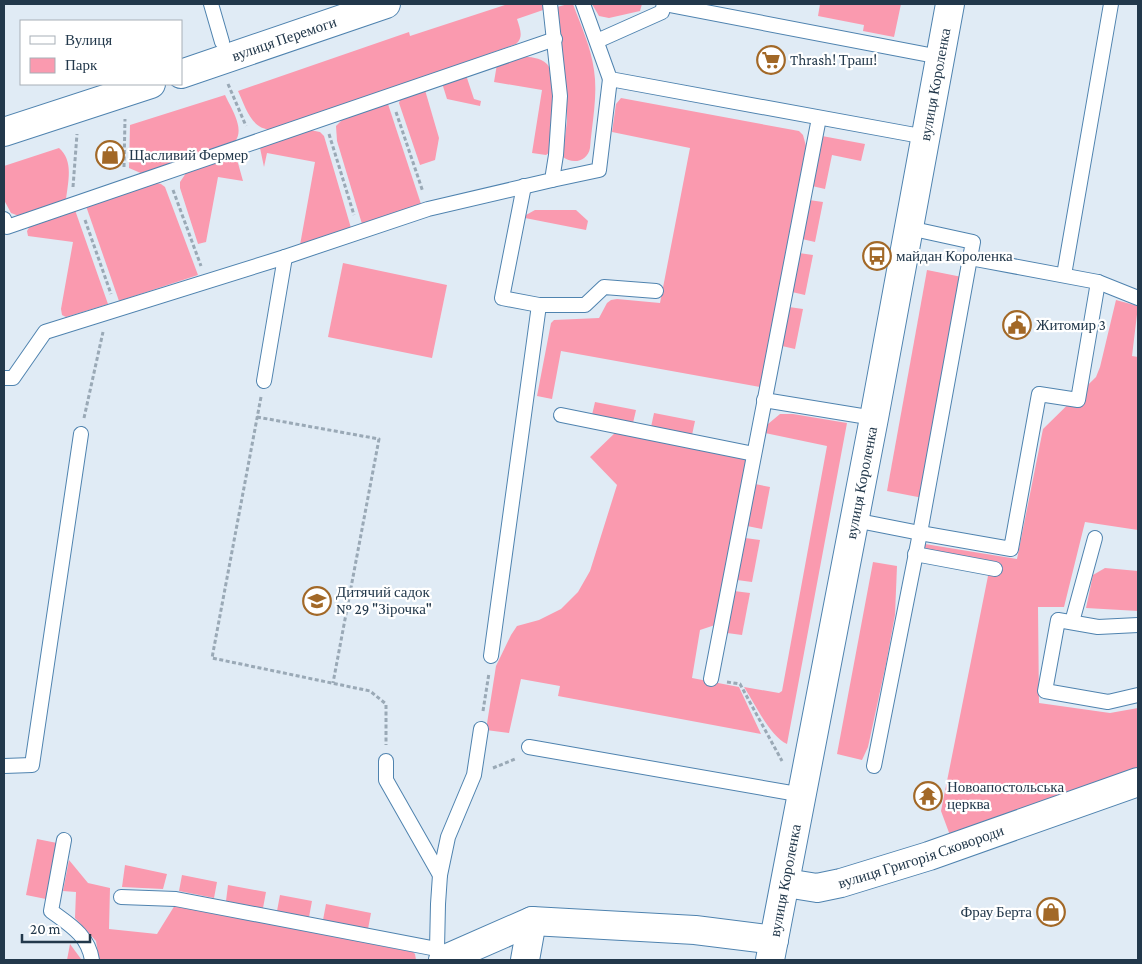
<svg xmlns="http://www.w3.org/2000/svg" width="1142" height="964" font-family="'Crimson Pro',serif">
<rect width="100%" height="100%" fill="#e0ebf5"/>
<g fill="#fa9aaf">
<path d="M508 4H544L546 9 517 19C520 29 524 37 516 44L276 129C252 133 246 108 238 91L409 32 410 36Z"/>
<path d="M568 4H573C581 26 591 47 594 70 598 95 592 123 590 148 588 161 573 165 563 157V152L567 121V96L557 7Z"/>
<path d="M592 4H642L640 11 609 18 599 16Z"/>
<path d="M820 4H901L894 37 863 31 864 25 818 16Z"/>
<path d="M521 57C530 57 540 57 547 64 560 79 551 134 549 153L546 155 532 153 542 90 494 82 497 64Z"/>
<path d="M466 75 474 99 481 101 480 106 447 99 442 83Z"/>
<path d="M425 90 439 138 435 160 420 165 399 103 400 100Z"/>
<path d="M225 95C231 108 248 133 232 144L143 174 129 168 130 125Z"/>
<path d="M621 98 799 131 803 135 806 146 760 387 561 351 552 399 537 396 551 323 554 320 599 318 607 303 611 300 617 299 660 303 690 148 612 132 616 104Z"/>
<path d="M388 104 421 204 362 224 337 141 336 126 344 118Z"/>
<path d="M310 130 320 132 324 136 351 228 300 245 315 162 267 153 264 167 260 148Z"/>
<path d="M822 136 865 144 861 161 832 155 825 189 812 186Z"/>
<path d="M59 148C74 161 68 182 66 200L19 216 11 213 4 200V166Z"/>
<path d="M236 156 243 181 218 177 206 242 198 244 180 188V182L186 173Z"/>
<path d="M157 183 161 184 165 187 198 275 119 301 86 206Z"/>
<path d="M809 200 823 202 815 242 802 239Z"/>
<path d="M75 210 108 304 66 317 62 315 61 309 73 242 28 236 27 231 30 226Z"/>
<path d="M535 210H576L588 221 586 230 525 218 526 215Z"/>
<path d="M799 253 813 255 805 295 792 292Z"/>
<path d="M343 263 447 285 432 358 328 337Z"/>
<path d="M927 270 962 277 923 498 887 491Z"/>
<path d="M1116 300 1138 306 1132 356 1138 357V530L1085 522 1064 607H1038L1039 703 1110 713 1138 708V771L951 838 941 811 989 571 922 559 925 544 1017 559 1043 429 1096 377 1100 367Z"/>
<path d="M789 307 803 309 795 349 782 346Z"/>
<path d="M595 402 636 410 633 423 592 415Z"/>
<path d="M654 413 695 421 692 435 651 427Z"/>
<path d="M780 414H793L847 423 787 744C770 736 755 704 744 687L779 693 782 691 827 446 765 433 768 424Z"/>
<path d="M617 431 746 459 715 625 700 630 692 678 739 687 761 734 558 696 560 686 521 679 509 733 486 730 496 666 511 635 517 626 539 620 561 609 578 592 590 571 617 485 590 457Z"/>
<path d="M755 484 770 487 762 529 747 526Z"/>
<path d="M745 538 760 540 752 582 737 580Z"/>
<path d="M873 562 897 566 895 615 886 664 868 747 862 760 837 754Z"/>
<path d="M1105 568 1138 571V611L1086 608 1093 575Z"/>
<path d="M734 591 750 593 742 635 727 633Z"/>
<path d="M37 839 57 843 46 899 26 895Z"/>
<path d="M69 860 88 883 110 888 109 929 157 934 175 905 413 952 415 954 416 960H99L96 941 75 918 76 892 63 891Z"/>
<path d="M125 865 167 874 163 889 122 887Z"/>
<path d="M182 875 217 882 214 898 179 891Z"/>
<path d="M228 885 266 892 263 908 226 901Z"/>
<path d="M280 895 312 901 309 917 277 911Z"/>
<path d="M326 904 371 913 368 929 323 920Z"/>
<path d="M70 944 81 959V960H67Z"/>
</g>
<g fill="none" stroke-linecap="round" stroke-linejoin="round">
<defs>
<g id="service">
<path d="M211 4 222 42"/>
<path d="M583 4 610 79 926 137"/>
<path d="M664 4 940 57"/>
<path d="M597 41 662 12 664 4"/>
<path d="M552 180 599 170 610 79"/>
<path d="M524 186 502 298 539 305H585L604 287 656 291"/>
<path d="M4 219 7 227 555 39"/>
<path d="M909 228 973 242 970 258 1098 282 1138 298"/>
<path d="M970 258 920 533 1011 549 1039 394 1078 400 1098 282"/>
<path d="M1064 275 1111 4"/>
<path d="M4 378H13L45 332 285 257 428 209 552 180 556 155 560 96 550 4"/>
<path d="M264 381 285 257"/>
<path d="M764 400 874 418"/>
<path d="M561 415 754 454"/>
<path d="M854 520 920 533 874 766"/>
<path d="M915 554 995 569"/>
<path d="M1072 622 1095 538"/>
<path d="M1138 625 1098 627 1058 620 1045 691 1108 702 1138 695"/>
<path d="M491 656 539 305"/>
<path d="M711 679 819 118"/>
<path d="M529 747 803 795"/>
<path d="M386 761V780L440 875"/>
<path d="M4 766 32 765 81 434"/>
<path d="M64 840 51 911C70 925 88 935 92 960"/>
<path d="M121 897 176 899 437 949"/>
<path d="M443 955 437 949 438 904 440 875 448 837 474 775 481 729"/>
</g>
<g id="minor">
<path id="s1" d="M786 883 817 888 841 883 929 856 1138 782"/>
<path d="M443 960 532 921 695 930 774 940"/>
<path d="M525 960 532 921"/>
</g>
<g id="tertiary">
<path id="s2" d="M770 960 874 418 950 4"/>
</g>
<g id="primary">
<path id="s3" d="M181 74 386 4"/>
<path d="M4 132 151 84"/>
</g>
</defs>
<use href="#service" stroke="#4f83af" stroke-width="16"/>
<use href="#minor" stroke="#4f83af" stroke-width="30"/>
<use href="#tertiary" stroke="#4f83af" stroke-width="30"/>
<use href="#primary" stroke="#4f83af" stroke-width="30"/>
<g stroke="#9aa9b6" stroke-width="3" stroke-dasharray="4 2.5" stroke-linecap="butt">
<path d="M228 84 246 126"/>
<path d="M396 112 423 192"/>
<path d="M329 134 354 215"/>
<path d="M124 167 125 119"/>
<path d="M73 187 77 134"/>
<path d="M173 190 201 266"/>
<path d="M85 220 111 294"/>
<path d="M261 397 212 658 370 691 386 704V745"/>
<path d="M257 417 379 439 333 683"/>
<path d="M84 418 103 332"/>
<path d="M727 682 740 684 782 761"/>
<path d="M483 711 489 673"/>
<path d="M493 768 515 759"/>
</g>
<use href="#service" stroke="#fff" stroke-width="14"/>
<use href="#minor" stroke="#fff" stroke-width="28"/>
<use href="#tertiary" stroke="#fff" stroke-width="28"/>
<use href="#primary" stroke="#fff" stroke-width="28"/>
</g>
<defs>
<symbol id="supermarket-ring" viewBox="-11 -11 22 22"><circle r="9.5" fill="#fff" stroke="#a26827" stroke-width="1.5"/><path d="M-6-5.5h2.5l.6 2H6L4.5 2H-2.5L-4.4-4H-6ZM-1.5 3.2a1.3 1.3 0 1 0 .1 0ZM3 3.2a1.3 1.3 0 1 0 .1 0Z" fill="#a26827"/></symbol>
<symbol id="shop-ring" viewBox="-11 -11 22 22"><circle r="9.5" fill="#fff" stroke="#a26827" stroke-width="1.5"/><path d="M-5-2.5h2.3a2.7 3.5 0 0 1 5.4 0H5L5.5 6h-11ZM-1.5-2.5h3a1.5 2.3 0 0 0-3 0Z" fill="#a26827"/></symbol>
<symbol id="bus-ring" viewBox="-11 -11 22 22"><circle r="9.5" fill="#fff" stroke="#a26827" stroke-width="1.5"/><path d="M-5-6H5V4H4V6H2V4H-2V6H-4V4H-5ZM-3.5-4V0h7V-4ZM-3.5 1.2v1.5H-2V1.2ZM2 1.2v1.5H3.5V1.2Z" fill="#a26827"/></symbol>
<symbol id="civic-ring" viewBox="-11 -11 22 22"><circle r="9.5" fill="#fff" stroke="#a26827" stroke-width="1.5"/><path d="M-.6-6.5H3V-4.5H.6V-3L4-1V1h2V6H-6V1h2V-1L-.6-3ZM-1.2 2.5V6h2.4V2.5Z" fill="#a26827"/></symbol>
<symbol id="school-ring" viewBox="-11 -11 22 22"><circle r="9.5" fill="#fff" stroke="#a26827" stroke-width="1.5"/><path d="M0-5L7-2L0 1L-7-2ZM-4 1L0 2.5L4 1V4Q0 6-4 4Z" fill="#a26827"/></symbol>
<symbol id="temple-ring" viewBox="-11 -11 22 22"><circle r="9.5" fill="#fff" stroke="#a26827" stroke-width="1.5"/><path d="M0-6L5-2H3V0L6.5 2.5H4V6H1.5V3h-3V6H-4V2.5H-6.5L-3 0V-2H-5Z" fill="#a26827"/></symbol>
</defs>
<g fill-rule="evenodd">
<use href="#supermarket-ring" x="755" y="44" width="32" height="32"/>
<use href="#shop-ring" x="94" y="139" width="32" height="32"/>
<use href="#bus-ring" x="861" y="240" width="32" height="32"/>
<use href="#civic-ring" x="1001" y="309" width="32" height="32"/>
<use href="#school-ring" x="301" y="585" width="32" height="32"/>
<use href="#temple-ring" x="912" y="780" width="32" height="32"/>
<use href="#shop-ring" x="1035" y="896" width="32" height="32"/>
</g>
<g text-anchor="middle" stroke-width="4.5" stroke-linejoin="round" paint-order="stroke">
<g font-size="15" fill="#22384b" stroke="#fff">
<text dy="5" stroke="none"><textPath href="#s3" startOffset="109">вулиця Перемоги</textPath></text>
<text dy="5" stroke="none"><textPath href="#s2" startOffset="891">вулиця Короленка</textPath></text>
<text dy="5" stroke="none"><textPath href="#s2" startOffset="486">вулиця Короленка</textPath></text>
<text dy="5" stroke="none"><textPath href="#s1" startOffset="140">вулиця Григорія Сковороди</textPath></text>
<text dy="5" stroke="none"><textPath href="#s2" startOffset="81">вулиця Короленка</textPath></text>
</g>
<g font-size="15" fill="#22384b" stroke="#fff" text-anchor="start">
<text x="790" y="65">Thrash! Траш!</text>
<text x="129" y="160">Щасливий Фермер</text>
<text x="896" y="261">майдан Короленка</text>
<text x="1036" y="330">Житомир 3</text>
<text x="336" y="597">Дитячий садок<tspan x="336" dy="17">№ 29 "Зірочка"</tspan></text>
<text x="947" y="792">Новоапостольська<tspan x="947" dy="17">церква</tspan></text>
<text x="1032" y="917" text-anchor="end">Фрау Берта</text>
</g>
</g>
<rect width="1142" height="964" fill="none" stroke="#22384b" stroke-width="10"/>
<rect x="20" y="20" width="162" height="65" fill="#ffffff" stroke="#a7afb7"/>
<rect x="30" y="36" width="25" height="8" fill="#ffffff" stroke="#a7afb7"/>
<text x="65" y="45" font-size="15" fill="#22384b">Вулиця</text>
<rect x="30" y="58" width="25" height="15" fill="#fa9aaf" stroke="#a7afb7"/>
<text x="65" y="70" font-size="15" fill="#22384b">Парк</text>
<path d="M22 934v8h68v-8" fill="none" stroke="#22384b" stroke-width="2.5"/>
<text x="30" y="934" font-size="15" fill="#22384b" stroke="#ffffff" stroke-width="4" paint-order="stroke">20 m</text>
</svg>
